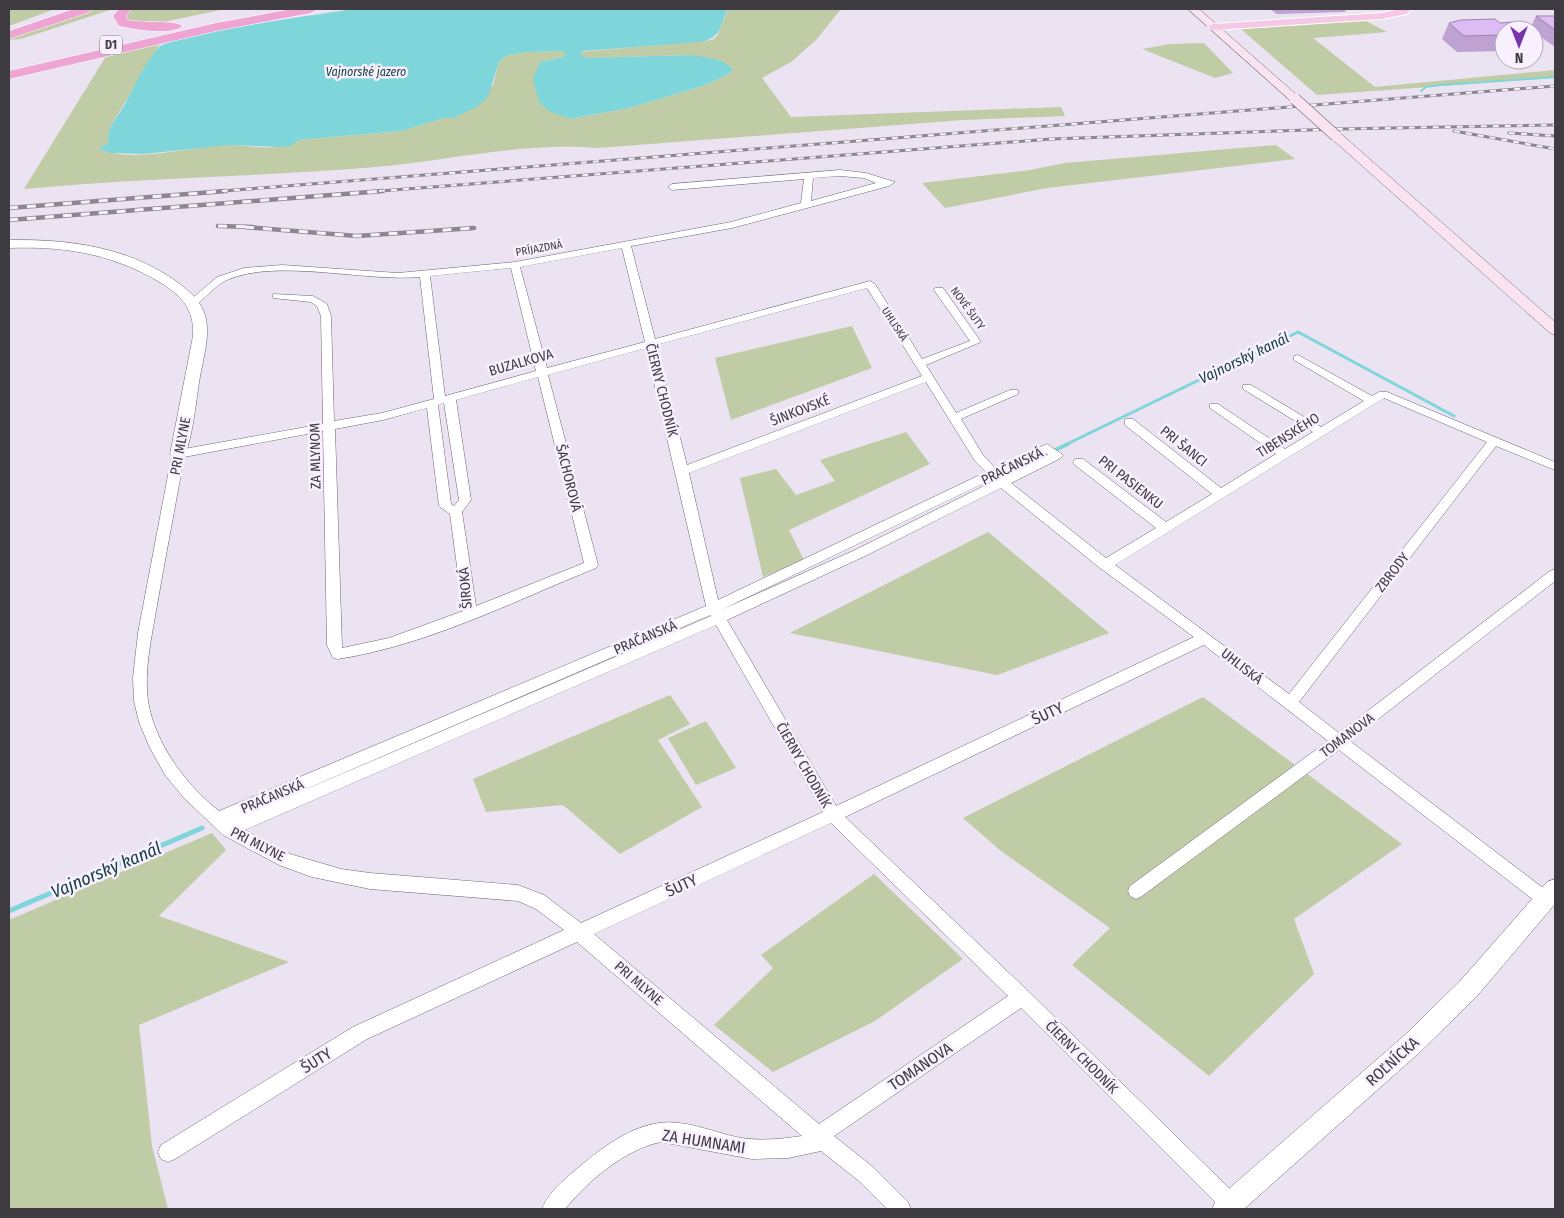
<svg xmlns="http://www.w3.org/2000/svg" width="1564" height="1218" font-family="'Fira Sans Condensed',sans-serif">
<rect width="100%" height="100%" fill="#ebe2f2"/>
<g fill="#c0cca5">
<path d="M9 9H55L9 26Z"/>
<path d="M93 9H113L21 39 9 40V38Z"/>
<path d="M131 9H225L149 25 125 20V14Z"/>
<path d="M728 9H841L816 40 791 62 762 78 791 117 1061 107 1065 116 963 120 598 148C528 142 457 159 387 166 266 177 145 177 24 189L108 53 161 42 112 124 108 135 109 142 99 149C134 164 190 146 228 145 252 145 278 153 299 140L401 131 444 118H454L493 85 499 62 502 59 508 55 528 52 563 51 567 54 563 57 540 62 539 102 570 119 629 108 703 86 729 74 692 55 586 58 580 55V52L712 40 717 36Z"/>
<path d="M1364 20 1387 32 1313 38 1375 87 1555 70V78L1317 95 1241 29Z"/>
<path d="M1204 43 1233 73 1215 78 1142 49 1170 44Z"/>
<path d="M1276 145 1295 159 1047 188 945 208 922 183 1030 170 1065 163Z"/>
<path d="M852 326 872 368 731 420 715 358Z"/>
<path d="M906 432 930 464 789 530 804 560 763 577 740 478 776 469 796 495 835 481 820 460Z"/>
<path d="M988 532 1109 633 997 675 790 633Z"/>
<path d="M670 695 690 724 658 740 702 807 620 854 563 805 486 812 473 779Z"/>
<path d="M1203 697 1402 844 1294 919 1314 974 1209 1076 1072 965 1110 928 1001 851 963 818Z"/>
<path d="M706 721 736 768 696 785 668 738Z"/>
<path d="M212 833 226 850 159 916 289 962 139 1025 152 1146 168 1209H9V920Z"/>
<path d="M874 874 963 959 875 1021 773 1072 714 1025 773 968 761 955Z"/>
</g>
<path fill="#7ed6db" d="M356 9H728C718 28 723 37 700 42L583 51 580 54 586 58 692 55 720 60 733 69 729 74 703 86 629 108 570 119 549 111 539 102 533 79 540 62 563 57 566 54 563 51 528 52 508 55 502 59 499 62 488 97 478 106 454 118H444L401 131 299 140 290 146 280 147 229 145 144 154 110 153 99 149 109 142 108 135 112 124C130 101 138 71 159 47 169 35 331 12 356 9Z"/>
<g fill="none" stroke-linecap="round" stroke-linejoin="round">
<path stroke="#7ed6db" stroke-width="2" d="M1421 91 1426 87 1440 85 1555 77"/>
<path stroke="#7ed6db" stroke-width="3" d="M1065 445 1298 332 1454 416"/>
<g stroke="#7ed6db" stroke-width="4">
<path d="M1057 449 1068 444"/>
<path d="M1006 474 1048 454"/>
</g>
<path stroke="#7ed6db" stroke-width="5" d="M9 911 202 828"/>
<defs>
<path id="minor" d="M840 170 866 173 895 182 889 186 732 228 631 246 655 339 870 281 875 284 922 359 970 341 934 290 935 288H943L981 342 926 365 956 413 1010 390H1018V394L961 419 983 455 995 468 1047 444 1063 455 1061 458 1011 483 1106 558 1156 528 1075 465 1073 462 1075 459H1083L1166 522 1212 494 1125 425V419H1133L1221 488 1276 454 1210 408V404H1218L1285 449 1313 432 1243 389V385H1251L1321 427 1364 401 1294 360V356L1298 355 1372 396 1379 392H1387L1555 462V470L1496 446 1299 702 1339 733 1550 571 1555 569V581L1350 741 1551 894 1554 899 1551 904 1545 907 1539 904 1339 750 1142 896 1136 899 1130 896 1128 891 1130 886 1328 741 1204 645 845 817 1028 991 1238 1197 1241 1204 1239 1209H1222L1021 1008 834 1136 873 1167 908 1202 911 1209H887L859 1181 821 1151 788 1158 752 1159 661 1142C625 1149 588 1181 565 1209H542C549 1190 570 1175 585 1162 606 1145 631 1127 659 1123 685 1119 715 1133 741 1138 761 1141 782 1139 802 1136L577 942 367 1039 175 1159 168 1162 161 1159 158 1152 161 1145 353 1027 564 930 536 909 518 901 370 889 312 877 279 865 223 835 184 798 165 775 149 746 139 722 134 701 133 678 138 633 172 454 178 450 323 424 321 316 317 306 311 302 273 298V294L313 296 327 304 331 316 334 421 382 413 434 399 420 277C363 282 277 258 227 280 216 285 206 297 197 304L193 305 188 302 217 277 244 268 282 265 398 273 515 262 731 222 801 203 804 179 672 190 668 187 672 184ZM840 176 864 178 876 183 811 201 813 178ZM622 248 645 342 547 368 520 267ZM511 268 536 371 445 396 430 276ZM867 288 922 376 687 465 656 345ZM646 348 706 606 219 811C186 785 155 744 148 701 144 671 151 640 156 611 165 559 175 508 184 457L323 431 327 645 333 658 338 659C428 645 512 602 596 568L598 565 548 375ZM538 377 584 563 476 606 462 512 471 500 456 400ZM926 382 975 461 986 472 718 600 689 473ZM1384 398 1487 442 1289 694 1115 565ZM444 403 459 500 454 506 451 504 438 405ZM427 408 439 506 450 514 463 611 389 638 342 648 335 429 383 420ZM1046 453 1048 455 1004 476 1002 474ZM992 479 994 481 855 550 721 610ZM1001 488 1100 568 1194 637 836 806 727 620 865 556ZM710 615 711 616 232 821ZM716 625 823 812 581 923 544 895 518 885 370 873 341 869 290 854 245 830ZM831 823 1008 996 819 1124 594 934Z"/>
<g id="tertiary">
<path d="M9 240C66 239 124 246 173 279 185 288 198 297 204 312 212 334 202 361 199 383 196 401 192 444 183 457L178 459 170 454 193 336C195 308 179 293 156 280 109 253 62 246 9 248Z"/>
<path d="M1555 879V904L1477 996 1421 1051 1244 1209H1212L1216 1200 1405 1035 1461 980 1547 882Z"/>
</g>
<g id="secondary">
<path d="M1188 9H1199L1299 97V101H1291Z"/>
<path d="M1336 132 1340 133 1555 322V335L1550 333 1332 139 1330 136Z"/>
</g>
<path id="primary" d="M1399 9H1412L1407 14 1382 19 1214 30 1208 27 1214 24 1382 13Z"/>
<g id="motorway">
<path d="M74 9H92L90 12 9 39V31Z"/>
<path d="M119 9H132L126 16 128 20C140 23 177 20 182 26 173 36 132 29 119 26L113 16Z"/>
<path d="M292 9H317L311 13 216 31 9 79V71L216 23Z"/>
</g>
</defs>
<use href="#minor" stroke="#6e6673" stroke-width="1"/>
<use href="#tertiary" stroke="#6e6673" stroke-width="1"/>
<use href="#secondary" stroke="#6e6673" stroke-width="1"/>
<use href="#primary" stroke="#fff" stroke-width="2"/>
<use href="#motorway" stroke="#fff" stroke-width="1"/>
<use href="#minor" fill="#fff" fill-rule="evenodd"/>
<use href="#tertiary" fill="#fff" fill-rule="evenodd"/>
<use href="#secondary" fill="#fae4f2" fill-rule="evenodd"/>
<use href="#primary" fill="#f5c9e5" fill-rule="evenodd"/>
<use href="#motorway" fill="#eea5d4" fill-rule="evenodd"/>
<defs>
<g id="rail-far1">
<path d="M1454 131 1555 149"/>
<path d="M1509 133 1555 136"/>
<path d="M210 192 1555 86"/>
<path d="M367 192 1051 139 1338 129 1555 125"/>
</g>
<g id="rail">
<path d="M9 208 226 191"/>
<path d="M9 220 383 191"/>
<path d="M218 226 253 227"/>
<path d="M245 227 357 236 474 228"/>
</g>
</defs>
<use href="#rail-far1" stroke="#8b8690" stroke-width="3"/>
<use href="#rail" stroke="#8b8690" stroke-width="4.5"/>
<use href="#rail-far1" stroke="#f8efff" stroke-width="2" stroke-dasharray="6" stroke-linecap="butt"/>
<use href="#rail" stroke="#f8efff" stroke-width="3" stroke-dasharray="9" stroke-linecap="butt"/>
<defs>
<path id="secondary-bridge" d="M1295 99 1336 136"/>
</defs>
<use href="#secondary-bridge" stroke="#6e6673" stroke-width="12" stroke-linecap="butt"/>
<use href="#secondary-bridge" stroke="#fae4f2" stroke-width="11"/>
</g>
<g fill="#bea2d2">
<path d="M1270 9H1346L1345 12 1277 14Z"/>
<path d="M1536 16H1555V47L1534 32V30L1530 29Z"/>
<path d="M1449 23 1504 30V51L1457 52 1442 39Z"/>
</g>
<g fill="#ddbcf4" stroke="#9b84ab">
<path d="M1536 16H1555V30Z"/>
<path d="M1495 19 1500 23 1513 22 1525 30H1504V35L1464 36 1449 23 1461 20Z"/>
</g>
<g text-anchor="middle" stroke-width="5" stroke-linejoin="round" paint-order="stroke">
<g font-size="11" fill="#3e3b41" stroke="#f8efff">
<text transform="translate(539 248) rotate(-10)" y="4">PRÍJAZDNÁ</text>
<text transform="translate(968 308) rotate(54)" y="4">NOVÉ ŠUTY</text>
<text transform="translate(895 324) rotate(57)" y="4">UHLISKÁ</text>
</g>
<rect fill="#f8efff" stroke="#76717a" stroke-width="1" x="100" y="35.5" width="22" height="19" rx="4"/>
<g font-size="12" font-weight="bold" fill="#3e3b41">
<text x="111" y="49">D1</text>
</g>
<g font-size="12" font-style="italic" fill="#174143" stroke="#f8efff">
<text x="366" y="76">Vajnorské jazero</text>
</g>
<g font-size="14" fill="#3e3b41" stroke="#f8efff">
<text transform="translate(521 362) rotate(-16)" y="5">BUZALKOVA</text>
<text transform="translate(662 390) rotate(76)" y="5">ČIERNY CHODNÍK</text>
<text transform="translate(800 410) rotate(-21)" y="5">ŠINKOVSKÉ</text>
<text transform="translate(1288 435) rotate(-32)" y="5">TIBENSKÉHO</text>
<text transform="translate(180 446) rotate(-79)" y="5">PRI MLYNE</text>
<text transform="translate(1184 446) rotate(39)" y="5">PRI ŠANCI</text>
<text transform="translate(315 456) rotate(-91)" y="5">ZA MLYNOM</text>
<text transform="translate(1012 466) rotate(-26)" y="5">PRAČANSKÁ</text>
<text transform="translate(569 478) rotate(76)" y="5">ŠACHOROVÁ</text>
<text transform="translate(1131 482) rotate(38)" y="5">PRI PASIENKU</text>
<text transform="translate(1392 572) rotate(-52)" y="5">ZBRODY</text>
<text transform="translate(465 588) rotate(-95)" y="5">ŠIROKÁ</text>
<text transform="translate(645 637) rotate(-23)" y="5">PRAČANSKÁ</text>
<text transform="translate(1242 666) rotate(38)" y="5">UHLISKÁ</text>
<text transform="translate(1347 735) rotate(-37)" y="5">TOMANOVA</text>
<text transform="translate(804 765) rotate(60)" y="5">ČIERNY CHODNÍK</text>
<text transform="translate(272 796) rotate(-23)" y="5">PRAČANSKÁ</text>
<text transform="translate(258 844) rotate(27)" y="5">PRI MLYNE</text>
<text transform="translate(639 983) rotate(41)" y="5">PRI MLYNE</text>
<text transform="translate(1082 1057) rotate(45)" y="5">ČIERNY CHODNÍK</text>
</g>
<g font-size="15" font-style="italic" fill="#174143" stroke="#f8efff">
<text transform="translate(1244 358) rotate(-26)" y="5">Vajnorský kanál</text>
</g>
<g font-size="16" fill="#3e3b41" stroke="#f8efff">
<text transform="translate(1047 713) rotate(-25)" y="6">ŠUTY</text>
<text transform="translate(681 885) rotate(-25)" y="6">ŠUTY</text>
<text transform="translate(316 1060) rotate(-32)" y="6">ŠUTY</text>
<text transform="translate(1392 1061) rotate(-42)" y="6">ROĽNÍCKA</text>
<text transform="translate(920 1066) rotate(-34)" y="6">TOMANOVA</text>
<text transform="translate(704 1141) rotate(9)" y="6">ZA HUMNAMI</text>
</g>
<g font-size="18" font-style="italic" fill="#174143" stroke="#f8efff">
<text transform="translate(106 870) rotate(-23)" y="6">Vajnorský kanál</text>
</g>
</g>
<rect width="1564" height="1218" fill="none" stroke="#3e3b41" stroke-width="20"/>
<g transform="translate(1519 45) rotate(180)"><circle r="24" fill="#f8efff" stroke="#aea7b3"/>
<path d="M0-4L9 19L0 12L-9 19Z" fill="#7835a9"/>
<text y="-8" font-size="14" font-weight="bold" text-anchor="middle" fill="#3e3b41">N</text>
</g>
</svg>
